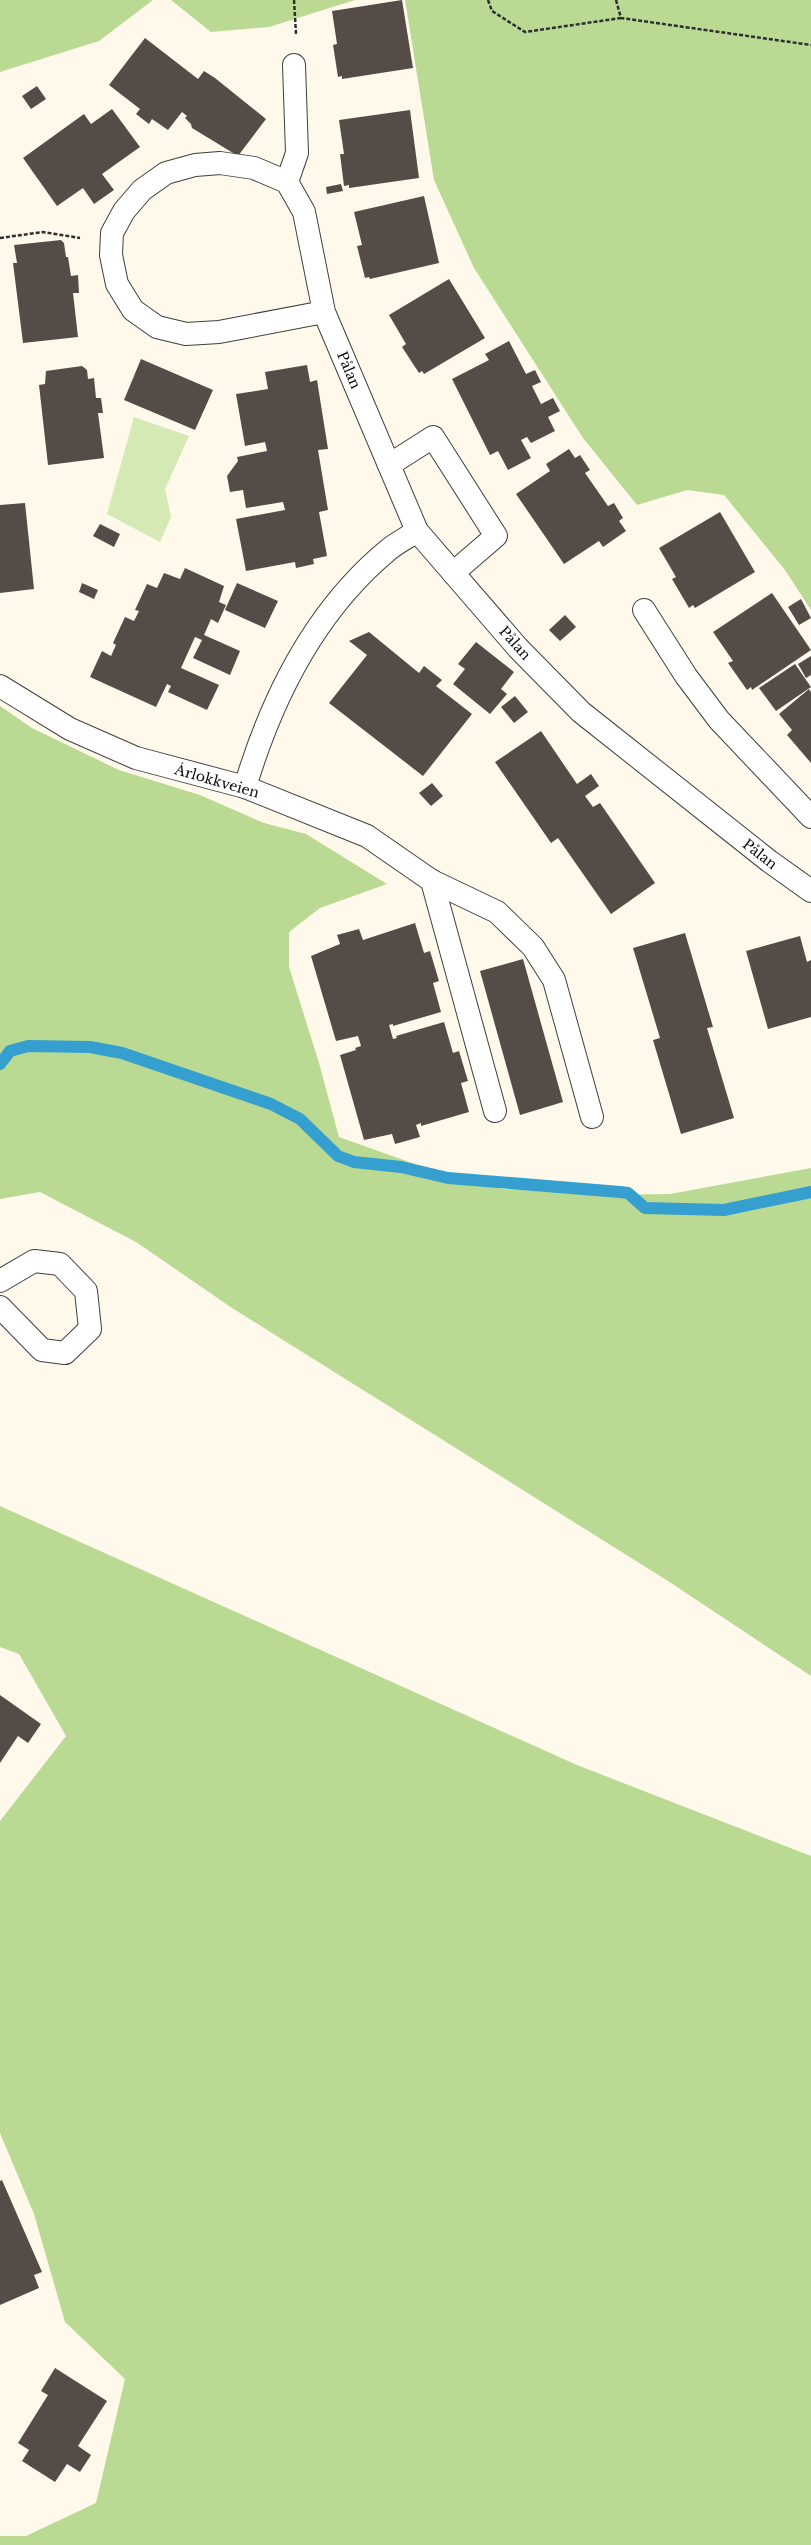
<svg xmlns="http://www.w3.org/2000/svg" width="811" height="2545" font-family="'Libre Baskerville',serif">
<rect width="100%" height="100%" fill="#fff9eb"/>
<path fill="#d4e9b4" d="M134 417 189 436 165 489 171 517 160 542 107 514Z"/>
<g fill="#bada94">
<path d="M0 0H153L99 41 0 72Z"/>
<path d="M171 0H355L269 27 211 32Z"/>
<path d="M405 0H811V610L785 570 724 495 687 490 637 505 583 438 474 268 434 180Z"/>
<path d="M0 706 32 728 119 770 200 795 264 823 306 834 387 884 320 908 289 932V967L319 1063 339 1137 415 1164 503 1189 599 1195 670 1194 811 1168V1676L668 1581 232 1308 136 1242 40 1192 0 1199Z"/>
<path d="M0 1506 577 1765 811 1856V2545H0V2536H26L96 2503 125 2379 65 2322 34 2214 0 2133V1821L66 1736 19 1654 0 1647Z"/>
</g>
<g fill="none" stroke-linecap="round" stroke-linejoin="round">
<path stroke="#359fcf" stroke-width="12" d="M0 1064 10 1051 28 1046 90 1047 122 1053 271 1104 300 1119 338 1156 354 1162 401 1167 448 1178 620 1192 628 1193 645 1208 724 1210 811 1192"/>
</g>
<g fill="#554c48">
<path d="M402 0 413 68 342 79V76L338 77 333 45 337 44 332 11Z"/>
<path d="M145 38 198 79 204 71 215 78 266 119 238 156 192 128 191 124 185 118 187 116 182 112 168 130 152 119 149 124 136 114 140 109 109 85Z"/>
<path d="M37 86 46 99 31 109 22 96Z"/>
<path d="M112 109 140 147 102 174 114 190 94 204 83 188 57 206 23 158 84 114 91 124Z"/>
<path d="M410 110 419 178 349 188V185L344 186 340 154H344L339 120Z"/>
<path d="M341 184 343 191 327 194 326 187Z"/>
<path d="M424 196 439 263 370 279 369 277 365 278 357 246 362 245 354 212Z"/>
<path d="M61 240 64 243 66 257H68L71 276 78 275 79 293H73L78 337 23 343 13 263H17L14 245Z"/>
<path d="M449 279 485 338 424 374 422 371 419 373 402 347 406 344 389 315Z"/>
<path d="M509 341 526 374 535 370 541 382 532 386 541 404 553 398 560 411 548 417 555 431 531 443 527 437 521 440 531 458 508 470 498 451 490 455 452 379 489 360 485 354Z"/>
<path d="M141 359 213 390 195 430 124 400Z"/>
<path d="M307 365 310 382 317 380 328 449 318 450 328 510 319 512 327 556 313 559 314 564 296 568 295 562 246 571 236 519 285 510 283 502 246 508 243 490 230 492 227 476 238 461 237 457 267 451 265 442 245 446 236 394 268 389 265 372Z"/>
<path d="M82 366 87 370 88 379 94 378 96 398H101L103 413H98L104 458 48 465 39 385 45 384 46 371Z"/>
<path d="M569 449 575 458 580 455 590 470 585 473 608 506 614 503 623 518 619 521 626 531 603 547 599 541 564 564 516 494 550 471 546 464Z"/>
<path d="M25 503 34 589 0 593V505Z"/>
<path d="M720 512 755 572 695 608 693 605 689 608 672 579 676 577 659 548Z"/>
<path d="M100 524 120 534 114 547 93 536Z"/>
<path d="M185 568 224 586 219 602 226 605 218 623 211 619 204 635 240 651 230 675 193 658 202 640 195 637 181 668 219 685 207 710 168 692 171 686 167 684 156 707 90 677 102 651 111 656 116 645 113 643 125 617 134 621 139 611 135 610 147 584 157 588 164 573 180 579Z"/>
<path d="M82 583 98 590 94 599 79 592Z"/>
<path d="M237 583 278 601 265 628 225 610Z"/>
<path d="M772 593 811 650 752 690 751 687 747 690 728 663 733 661 713 632Z"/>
<path d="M801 599 811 618 799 625 788 607Z"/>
<path d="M565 615 576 627 560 641 549 630Z"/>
<path d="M369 632 419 673 424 666 442 680 436 686 472 714 423 776 329 703 367 655 349 641Z"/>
<path d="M476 642 514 672 501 689 507 694 490 714 453 684 465 669 458 664Z"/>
<path d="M811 656V675L806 678 798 664Z"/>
<path d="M795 664 811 687 776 711 759 688Z"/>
<path d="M809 689 811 692V763L787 735 792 730 779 714Z"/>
<path d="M515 696 528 712 514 723 501 707Z"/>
<path d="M541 731 577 784 591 774 599 786 585 796 593 807 600 803 655 883 611 914 558 838 551 843 495 762Z"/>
<path d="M432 783 443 796 431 806 419 793Z"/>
<path d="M415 923 424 953 430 951 439 981 433 983 441 1012 393 1026V1024L389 1025 393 1039 397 1038 396 1036 444 1022 453 1053 459 1051 468 1081 461 1083 469 1112 421 1126V1123L416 1125 420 1137 395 1144 392 1134 364 1140 340 1055 356 1050 355 1048 361 1046 358 1036 336 1041 311 956 340 944 337 935 359 929 363 940Z"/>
<path d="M685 933 713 1027 707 1028 734 1118 681 1134 653 1040 660 1038 633 948Z"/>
<path d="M800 936 807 962 811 960V1017L768 1029 746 951Z"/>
<path d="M523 959 563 1102 520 1115 480 971Z"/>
<path d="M0 1695 41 1724 28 1743 18 1736 0 1763Z"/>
<path d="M2 2180 42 2272 34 2275 39 2288 0 2305V2181Z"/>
<path d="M55 2368 107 2401 78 2446 91 2455 80 2472 67 2464 55 2482 22 2461 29 2450 18 2443 48 2395 41 2391Z"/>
</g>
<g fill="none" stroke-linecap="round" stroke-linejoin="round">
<defs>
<g id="lane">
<path d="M287 182 297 153 294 65"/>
<path d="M389 465 433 437 496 536 453 573"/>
<path d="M432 881 497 912 533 947 554 980 592 1117"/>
<path d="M432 881 495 1111"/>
<path d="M0 1281 34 1261 60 1264 86 1291 90 1329 65 1353 42 1350 0 1307"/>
</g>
<g id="street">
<path d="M324 312 219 332 186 334 157 327 133 310 117 284 111 255 112 233 124 211 142 190 166 173 195 165 220 163 254 168 287 182 304 212 324 312 417 531 518 648 581 712 769 861 811 891"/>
<path d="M644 610 686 676 719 720 811 817"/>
<path d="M0 686 70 729 136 758 245 787 367 836 432 881"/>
<path d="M245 787C271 700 315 611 387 551 396 543 407 538 417 531"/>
</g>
</defs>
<use href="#lane" stroke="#3f3f3f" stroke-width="24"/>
<use href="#street" stroke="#3f3f3f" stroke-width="24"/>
<g stroke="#2e2e2e" stroke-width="2.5" stroke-dasharray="4 2" stroke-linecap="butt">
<path d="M294 0 296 34"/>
<path d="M488 0 492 11 525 32 621 18"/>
<path d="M616 0 621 18 811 45"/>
<path d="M0 238 43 232 80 238"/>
</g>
<use href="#lane" stroke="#fff" stroke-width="22"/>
<use href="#street" stroke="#fff" stroke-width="22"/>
</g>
<g text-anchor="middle" stroke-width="4" stroke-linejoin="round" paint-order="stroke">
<g font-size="14" fill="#0c0c0c" stroke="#fff">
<text transform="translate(349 370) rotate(67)" y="5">Pålan</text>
<text transform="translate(515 643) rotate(48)" y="5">Pålan</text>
<text transform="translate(217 781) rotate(16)" y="5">Årlokkveien</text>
<text transform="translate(760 854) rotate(38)" y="5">Pålan</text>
</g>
</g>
</svg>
